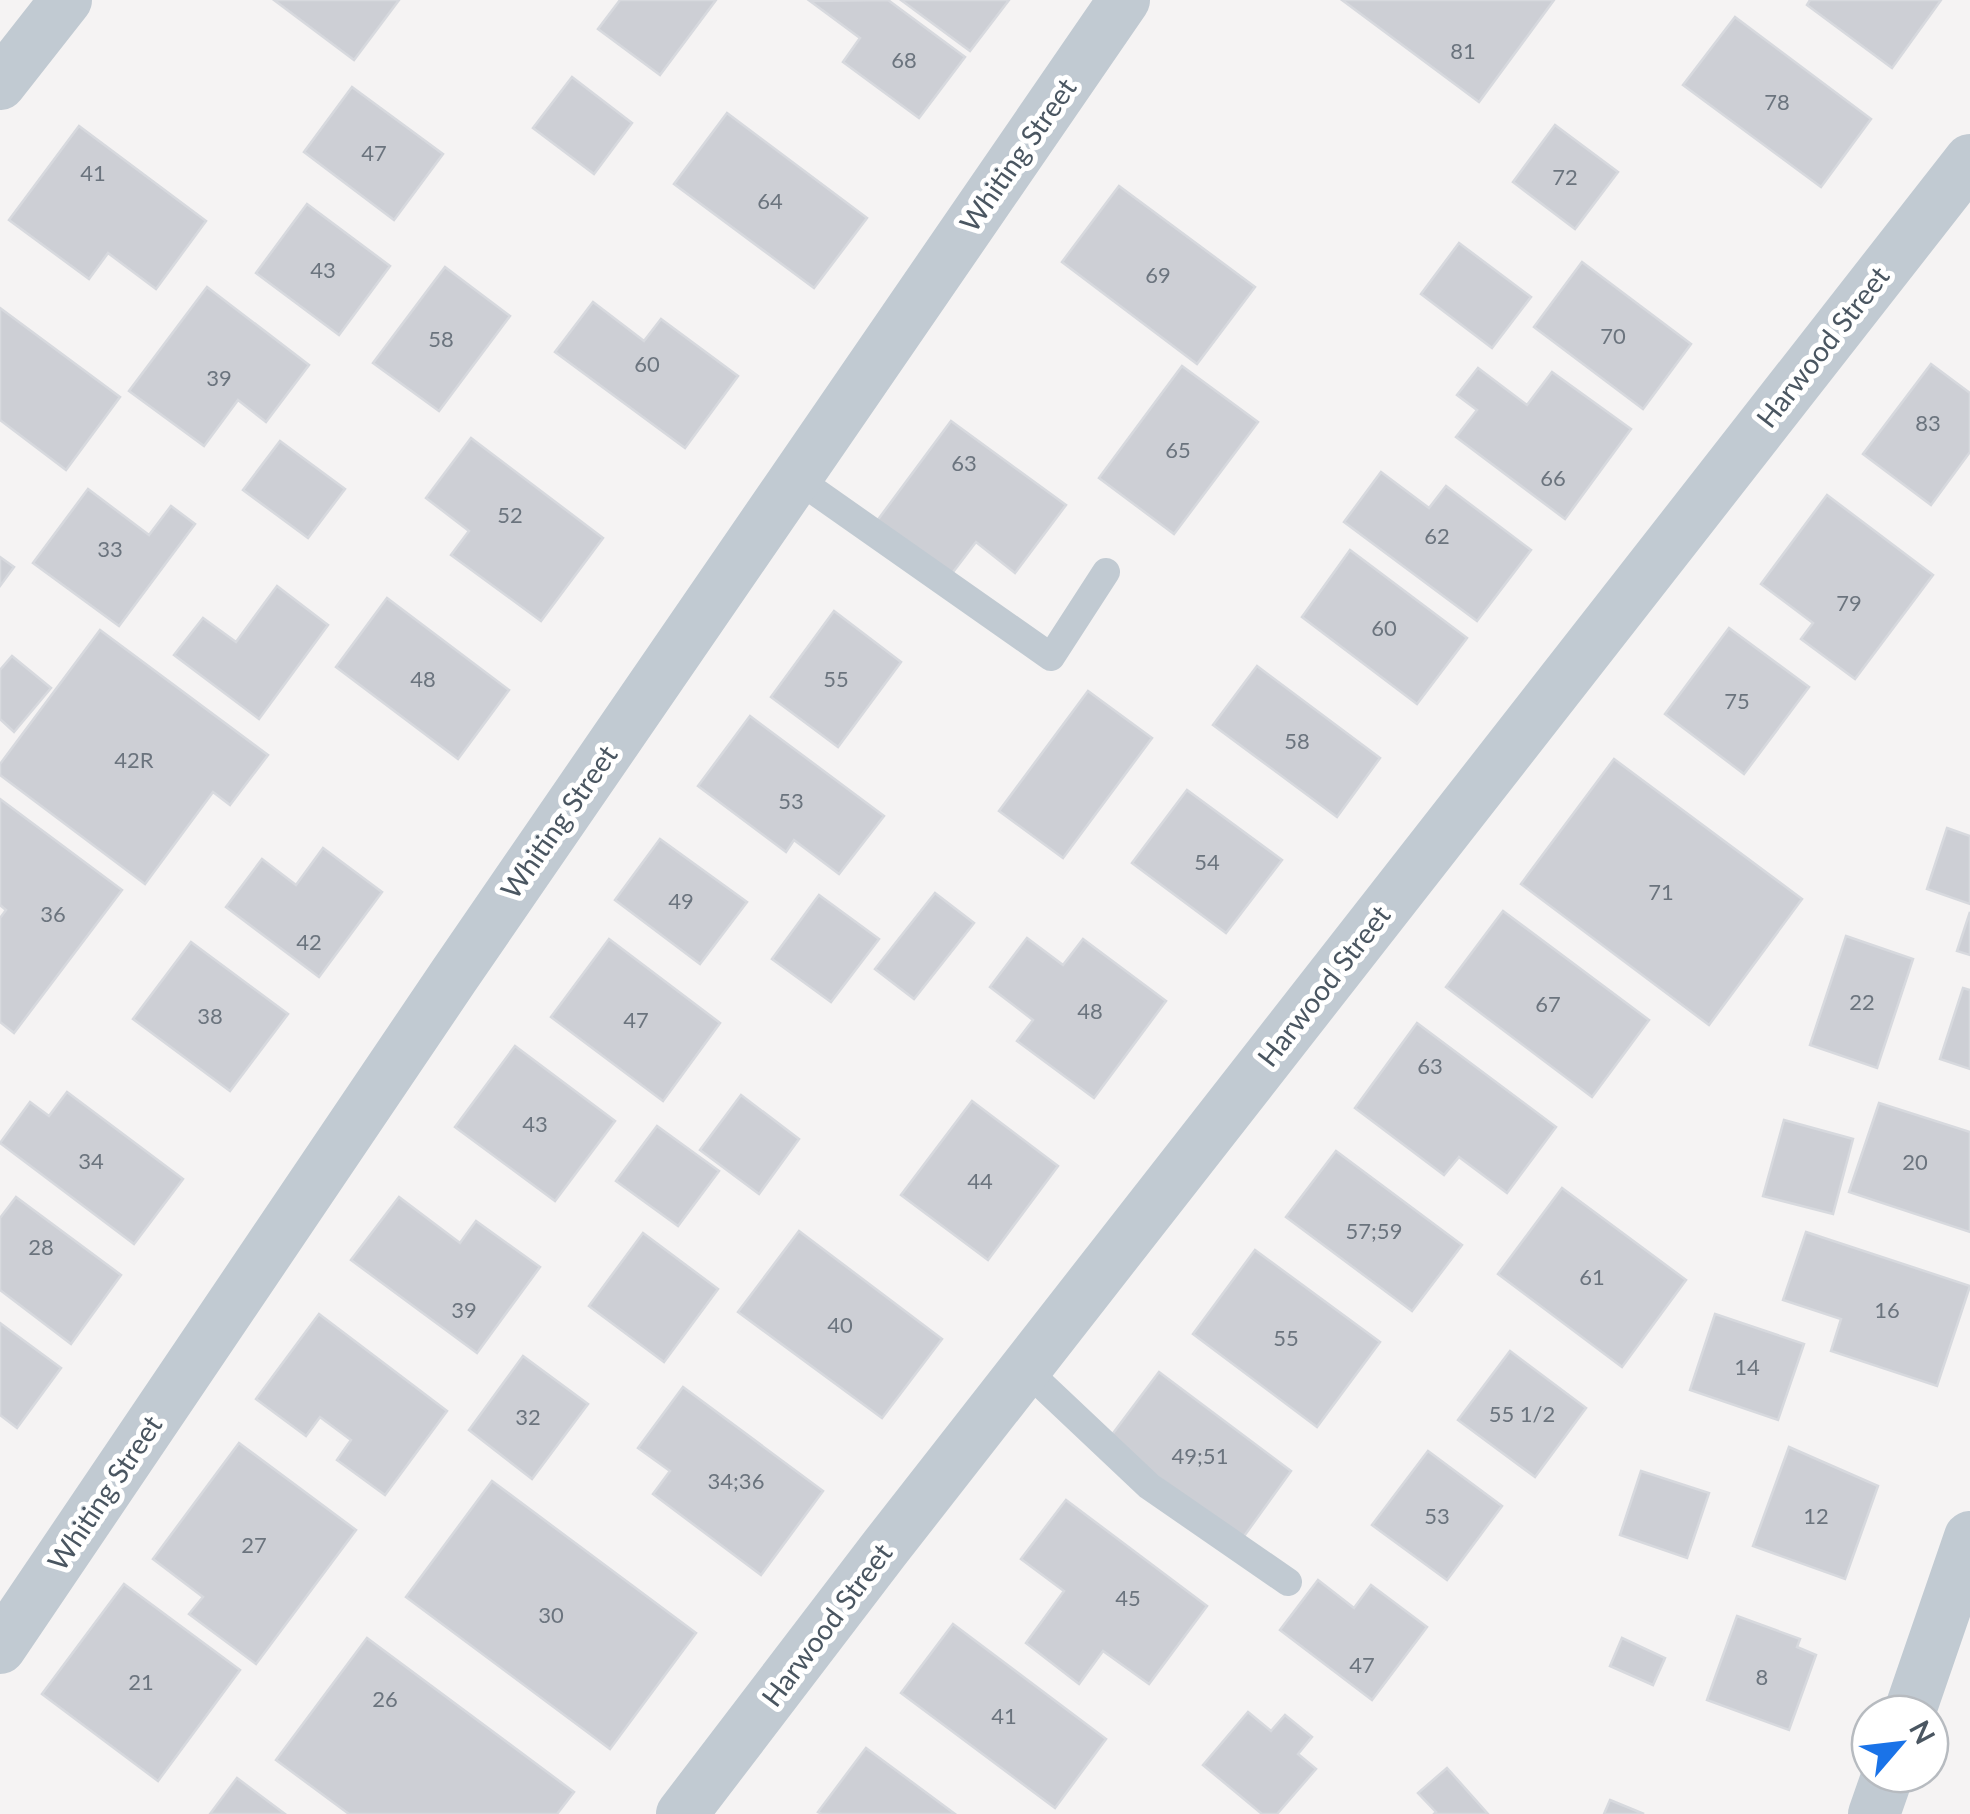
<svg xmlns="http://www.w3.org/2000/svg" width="1970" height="1814" font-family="Lato,sans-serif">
<rect width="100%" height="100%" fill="#f5f3f3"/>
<g fill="#cdcfd5" stroke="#d7d9de" stroke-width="2.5">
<path d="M274 0H399L354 60Z"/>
<path d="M620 0H716L660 75 598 29Z"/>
<path d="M888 0 965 57 919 118 843 62 860 38 810 1Z"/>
<path d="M901 0H1009L970 51Z"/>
<path d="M1342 0H1554L1479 102Z"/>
<path d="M1810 0H1941L1892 68 1807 5Z"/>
<path d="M1735 17 1871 119 1821 187 1683 85Z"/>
<path d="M572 77 632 123 594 174 533 128Z"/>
<path d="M352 87 443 154 394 220 304 152Z"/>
<path d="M727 113 867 218 814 288 674 184Z"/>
<path d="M1555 125 1618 172 1575 229 1513 182Z"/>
<path d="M79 126 206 221 156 289 108 253 89 279 9 220Z"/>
<path d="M1119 186 1255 287 1197 364 1062 262Z"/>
<path d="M307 204 390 266 339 335 256 273Z"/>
<path d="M1459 243 1531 297 1492 348 1421 294Z"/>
<path d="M1582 262 1691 344 1643 409 1534 327Z"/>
<path d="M445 267 510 316 439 411 373 363Z"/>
<path d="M207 287 309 365 266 422 238 400 204 446 129 391Z"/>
<path d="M593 302 644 341 661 319 738 376 685 448 555 352Z"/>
<path d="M0 308 120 397 66 470 0 420Z"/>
<path d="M1931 364 1970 393V452L1931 505 1863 454Z"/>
<path d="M1182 366 1258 422 1174 534 1099 478Z"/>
<path d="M1478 368 1527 405 1552 372 1631 429 1565 519 1456 437 1477 410 1457 395Z"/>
<path d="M951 421 1066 505 1015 573 976 542 947 580 874 525Z"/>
<path d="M471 438 603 538 541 621 451 555 469 531 426 498Z"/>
<path d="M280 441 345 489 308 538 243 490Z"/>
<path d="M1381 472 1429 508 1446 486 1531 550 1477 621 1344 522Z"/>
<path d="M88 489 149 535 171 506 195 524 119 626 33 563Z"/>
<path d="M1827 495 1933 575 1855 679 1801 639 1813 623 1761 584Z"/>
<path d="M1350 550 1467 638 1417 704 1302 617Z"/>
<path d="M0 557 14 567 0 586Z"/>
<path d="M277 586 328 625 259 719 174 655 203 618 236 642Z"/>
<path d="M387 598 509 690 458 759 336 667Z"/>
<path d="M834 611 901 662 838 747 771 697Z"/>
<path d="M1729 628 1809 687 1744 774 1665 714Z"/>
<path d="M100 630 268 755 230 805 213 792 145 884 0 775V764Z"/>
<path d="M12 656 51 688 14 732 0 719V670Z"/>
<path d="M1257 666 1380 758 1337 817 1213 725Z"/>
<path d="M1088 691 1152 738 1063 858 999 811Z"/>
<path d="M750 716 884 816 839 874 794 840 786 852 698 786Z"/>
<path d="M1614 759 1802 899 1709 1025 1521 884Z"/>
<path d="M1187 790 1282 860 1226 933 1132 863Z"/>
<path d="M0 799 122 890 14 1033 0 1022V918L6 910 0 905Z"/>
<path d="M1947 828 1970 836V904L1927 889Z"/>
<path d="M660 839 747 902 700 964 615 900Z"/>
<path d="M323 848 382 892 319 977 226 907 262 859 296 885Z"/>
<path d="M935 893 974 923 914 999 875 969Z"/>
<path d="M819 895 879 939 831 1002 772 959Z"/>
<path d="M1503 911 1649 1020 1592 1097 1446 987Z"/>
<path d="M1970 912V955L1957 951Z"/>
<path d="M1846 936 1913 959 1877 1068 1810 1045Z"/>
<path d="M1027 938 1063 965 1083 939 1166 1001 1094 1098 1017 1041 1033 1020 990 987Z"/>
<path d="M609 939 720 1023 663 1101 551 1017Z"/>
<path d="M191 942 288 1014 230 1091 133 1019Z"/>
<path d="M1963 988 1970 990V1069L1940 1059Z"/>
<path d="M1417 1023 1556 1127 1507 1193 1459 1157 1444 1175 1355 1108Z"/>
<path d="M515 1046 615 1121 555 1201 455 1127Z"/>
<path d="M67 1092 183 1179 134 1244 0 1143 30 1102 49 1116Z"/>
<path d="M741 1095 799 1139 759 1194 700 1150Z"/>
<path d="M972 1101 1058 1166 988 1260 901 1195Z"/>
<path d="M1879 1103 1970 1132V1232L1849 1192Z"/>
<path d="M1784 1120 1853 1139 1833 1214 1763 1196Z"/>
<path d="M657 1126 719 1171 678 1226 616 1181Z"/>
<path d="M1336 1151 1462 1245 1412 1311 1286 1217Z"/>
<path d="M1562 1188 1686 1280 1622 1367 1498 1274Z"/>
<path d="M16 1197 121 1275 71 1344 0 1290V1218Z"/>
<path d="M399 1197 460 1243 476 1221 540 1267 477 1353 351 1260Z"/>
<path d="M799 1231 942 1339 882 1418 738 1312Z"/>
<path d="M1806 1232 1970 1286 1937 1386 1831 1351 1841 1319 1783 1300Z"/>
<path d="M643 1233 718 1289 664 1362 589 1306Z"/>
<path d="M1255 1250 1380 1342 1317 1427 1193 1334Z"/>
<path d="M319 1314 447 1411 385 1495 337 1460 351 1440 320 1417 306 1436 256 1399Z"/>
<path d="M1715 1314 1804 1344 1778 1420 1690 1390Z"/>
<path d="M0 1323 61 1368 17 1428 0 1415Z"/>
<path d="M1510 1351 1586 1408 1535 1477 1458 1420Z"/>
<path d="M523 1356 588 1404 532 1479 469 1430Z"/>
<path d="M1159 1372 1291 1471 1242 1539 1108 1440Z"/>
<path d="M683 1387 823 1491 761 1575 653 1494 670 1471 638 1448Z"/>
<path d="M239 1443 356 1530 256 1664 189 1614 203 1597 153 1559Z"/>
<path d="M1789 1447 1878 1486 1845 1579 1753 1546Z"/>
<path d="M1428 1451 1502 1506 1447 1580 1372 1525Z"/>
<path d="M1641 1471 1709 1493 1687 1558 1620 1535Z"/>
<path d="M492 1481 696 1633 610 1749 406 1597Z"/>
<path d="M1066 1500 1207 1606 1149 1684 1103 1651 1079 1684 1026 1643 1064 1591 1021 1559Z"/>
<path d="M1318 1580 1354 1608 1371 1585 1427 1627 1372 1700 1280 1630Z"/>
<path d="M124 1584 240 1670 158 1781 42 1694Z"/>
<path d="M1737 1616 1800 1639 1797 1647 1816 1655 1789 1730 1707 1700Z"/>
<path d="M953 1624 1106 1739 1055 1808 901 1693Z"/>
<path d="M367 1638 574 1792 557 1814H349L276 1760Z"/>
<path d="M1622 1638 1665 1658 1653 1685 1610 1666Z"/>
<path d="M1248 1712 1271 1731 1285 1715 1312 1737 1298 1754 1316 1769 1277 1814H1262L1203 1765Z"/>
<path d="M866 1748 955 1814H822L818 1812Z"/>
<path d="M1447 1768 1488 1814H1434L1436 1812 1418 1793Z"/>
<path d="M237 1778 285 1814H210Z"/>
<path d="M1610 1800 1644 1814H1604Z"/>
</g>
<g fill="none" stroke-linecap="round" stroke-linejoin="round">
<g stroke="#c1cad2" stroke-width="28">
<path d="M796 478 1051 657 1106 572"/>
<path d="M1025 1369 1149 1486 1288 1582"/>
</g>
<g stroke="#c1cad2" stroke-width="52">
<path d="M0 84 66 0"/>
<path d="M0 1648 453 977 1124 0"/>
<path d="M1909 1714 1970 1537"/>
<path d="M682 1814 885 1548 1970 160"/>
<path d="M1874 1814 1888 1774"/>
</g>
</g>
<g text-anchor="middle" stroke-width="10" stroke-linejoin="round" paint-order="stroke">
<g font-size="22" fill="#6b747e">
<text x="1463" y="59">81</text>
<text x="904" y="68">68</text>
<text x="1777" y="110">78</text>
<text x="374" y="161">47</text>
<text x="93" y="181">41</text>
<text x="1565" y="185">72</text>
<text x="770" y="209">64</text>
<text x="323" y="278">43</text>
<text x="1158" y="283">69</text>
<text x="1613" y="344">70</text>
<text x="441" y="347">58</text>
<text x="647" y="372">60</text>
<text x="219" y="386">39</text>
<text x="1928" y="431">83</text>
<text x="1178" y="458">65</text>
<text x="964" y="471">63</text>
<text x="1553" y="486">66</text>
<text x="510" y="523">52</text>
<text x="1437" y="544">62</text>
<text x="110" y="557">33</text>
<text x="1849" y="611">79</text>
<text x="1384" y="636">60</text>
<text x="423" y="687">48</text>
<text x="836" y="687">55</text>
<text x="1737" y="709">75</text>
<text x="1297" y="749">58</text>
<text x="134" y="768">42R</text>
<text x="791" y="809">53</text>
<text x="1207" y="870">54</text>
<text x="1661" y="900">71</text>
<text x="681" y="909">49</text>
<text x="53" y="922">36</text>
<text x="309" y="950">42</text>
<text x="1862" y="1010">22</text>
<text x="1548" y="1012">67</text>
<text x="1090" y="1019">48</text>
<text x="210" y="1024">38</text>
<text x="636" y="1028">47</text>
<text x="1430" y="1074">63</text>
<text x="535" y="1132">43</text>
<text x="91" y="1169">34</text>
<text x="1915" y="1170">20</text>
<text x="980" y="1189">44</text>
<text x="1374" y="1239">57;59</text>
<text x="41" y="1255">28</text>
<text x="1592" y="1285">61</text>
<text x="464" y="1318">39</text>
<text x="1887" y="1318">16</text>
<text x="840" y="1333">40</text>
<text x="1286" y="1346">55</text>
<text x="1747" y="1375">14</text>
<text x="1522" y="1422">55 1/2</text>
<text x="528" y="1425">32</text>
<text x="1200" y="1464">49;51</text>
<text x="736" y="1489">34;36</text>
<text x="1437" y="1524">53</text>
<text x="1816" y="1524">12</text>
<text x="254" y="1553">27</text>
<text x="1128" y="1606">45</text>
<text x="551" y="1623">30</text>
<text x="1362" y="1673">47</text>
<text x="1762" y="1685">8</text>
<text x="141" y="1690">21</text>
<text x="385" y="1707">26</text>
<text x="1004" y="1724">41</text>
</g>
<g font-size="28" fill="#4a5661" stroke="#fff">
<text transform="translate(1018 155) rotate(-55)" y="10">Whiting Street</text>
<text transform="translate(1823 347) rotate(-52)" y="10">Harwood Street</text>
<text transform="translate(559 822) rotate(-55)" y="10">Whiting Street</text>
<text transform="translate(1324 986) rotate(-52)" y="10">Harwood Street</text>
<text transform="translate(105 1493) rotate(-56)" y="10">Whiting Street</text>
<text transform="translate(827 1625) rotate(-53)" y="10">Harwood Street</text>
</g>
</g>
<g transform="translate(1900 1744) rotate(62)"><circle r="48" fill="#ffffff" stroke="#b7bbc0" stroke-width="2.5"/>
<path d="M0-8L18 38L0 25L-18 38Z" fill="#1a73e8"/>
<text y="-15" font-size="28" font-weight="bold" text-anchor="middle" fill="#4a5661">N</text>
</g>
</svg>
